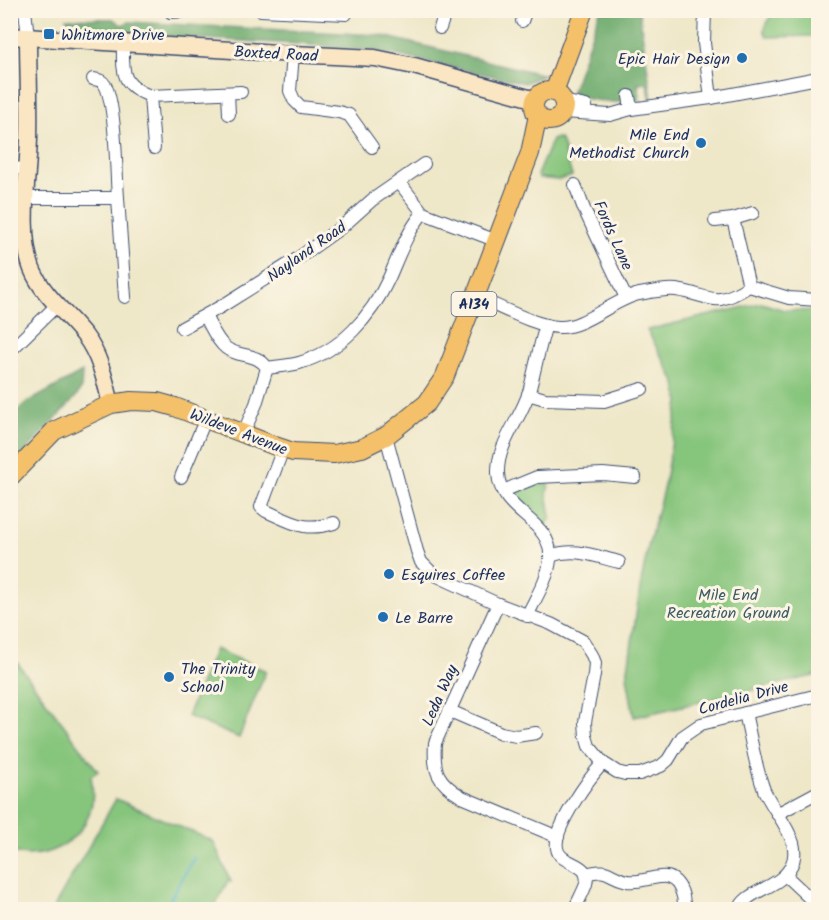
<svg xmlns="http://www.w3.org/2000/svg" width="829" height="920" font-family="Kalam,sans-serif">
<rect width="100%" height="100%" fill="#fcf5e5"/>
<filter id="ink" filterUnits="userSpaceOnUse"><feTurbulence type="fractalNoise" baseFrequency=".0167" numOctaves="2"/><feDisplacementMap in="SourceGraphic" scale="12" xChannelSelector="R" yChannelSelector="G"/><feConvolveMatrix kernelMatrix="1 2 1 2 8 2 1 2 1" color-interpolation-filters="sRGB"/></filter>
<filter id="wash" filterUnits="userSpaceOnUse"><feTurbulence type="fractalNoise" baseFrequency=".008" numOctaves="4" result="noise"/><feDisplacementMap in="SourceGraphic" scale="24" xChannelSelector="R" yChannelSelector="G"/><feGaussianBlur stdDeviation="1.35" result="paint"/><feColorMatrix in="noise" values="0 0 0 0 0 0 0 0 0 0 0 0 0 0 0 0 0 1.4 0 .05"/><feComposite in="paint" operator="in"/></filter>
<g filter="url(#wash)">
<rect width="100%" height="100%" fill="#eee7c8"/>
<g fill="#86c57c" stroke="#507a6d" stroke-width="1.5">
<path d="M773 11H818V36L767 37 764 30Z"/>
<path d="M557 138 561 140 572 176 558 180 539 178 537 175 552 140Z"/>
<path d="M761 303 785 310 818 311V675L634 717 627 676 640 588 648 547 664 486 679 402 676 383 647 330Z"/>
<path d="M535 483 549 484 547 493 551 517 545 529 513 497 516 492Z"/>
<path d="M215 649 266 671 239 738 187 716Z"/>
<path d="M10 653 98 771 91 776C93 790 94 801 89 814 78 844 41 863 11 851Z"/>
<path d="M116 799 213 841 231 882 228 881 214 908 53 909Z"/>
</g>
<g fill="#6caa6c" stroke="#446c65" stroke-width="1.5">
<path d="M600 11H639L652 99H650L647 83 638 84 640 101C616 104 598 101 574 96L572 91Z"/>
<path d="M66 18 113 19 122 25 129 22 379 35 545 75 525 83 376 51 298 44 77 32Z"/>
<path d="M82 372 81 389 75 398 11 467V418L23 405Z"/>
</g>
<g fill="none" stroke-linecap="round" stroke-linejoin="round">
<path stroke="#40acc0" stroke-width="3" d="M164 910 194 858"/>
</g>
</g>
<g filter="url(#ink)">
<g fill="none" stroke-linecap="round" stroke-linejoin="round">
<defs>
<g id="street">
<path d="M25 10 28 37"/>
<path d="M170 10 171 12 201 10"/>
<path d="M261 10 346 14"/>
<path d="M705 10 704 43 711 98"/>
<path d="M522 21 526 10"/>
<path d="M440 28 446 10"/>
<path d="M123 43C123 72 120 84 150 96L241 92"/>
<path d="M293 54 290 91 294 100 301 107 339 112 349 115 372 147"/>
<path d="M93 79C99 80 102 80 105 85 116 105 116 172 118 198"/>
<path d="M228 93 229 114"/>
<path d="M150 96 154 148"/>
<path d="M629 96 631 109"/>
<path d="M563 101 586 106"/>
<path d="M563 112 610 115 631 109 711 98 818 78"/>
<path d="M10 168 28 169"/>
<path d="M399 182 423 213 497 241"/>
<path d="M575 185 584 209 626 298"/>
<path d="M27 198H118L125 297"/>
<path d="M733 219 749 286"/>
<path d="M715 221 733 219 753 213"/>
<path d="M476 297C499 306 535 326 559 327 582 329 615 299 639 294 650 292 665 289 676 290 712 295 712 310 749 286L789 298 818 300"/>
<path d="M205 316C211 326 216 340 226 348 239 358 257 352 267 368L256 404 243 434"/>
<path d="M182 328 222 306 297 259 343 226 372 200 424 164"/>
<path d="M10 351 57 305"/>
<path d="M267 368C277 366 289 366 299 363 341 351 371 317 389 278 399 255 407 232 423 213"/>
<path d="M528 394 545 399 604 401 642 389"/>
<path d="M386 436 417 551 421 562 433 574 498 604 551 624 583 641 592 655 595 663 594 675 585 722 586 736 589 746 603 763 617 772 625 774H640L661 766 668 760 682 737 701 724 818 695"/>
<path d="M283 449 261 507 266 511C293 523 304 532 334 523"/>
<path d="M181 477 206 418"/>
<path d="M503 491 537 477 603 474 635 477"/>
<path d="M550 556C575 547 594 556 619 562"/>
<path d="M498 604 435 743C433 771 437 782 462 797L558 837"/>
<path d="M527 616C535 599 548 579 550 560 554 519 500 515 498 473 497 444 521 419 529 392 535 370 539 347 546 325"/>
<path d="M450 711 501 733 516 736 536 733"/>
<path d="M777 814 818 792"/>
<path d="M586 874C610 867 606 876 627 881 639 883 648 878 660 877 678 874 685 894 684 910"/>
<path d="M785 875 818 906"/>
<path d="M574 910C578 901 583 893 586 884 592 861 559 866 557 848 553 828 589 778 603 763"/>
<path d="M739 910C745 890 780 889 791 866 795 859 795 851 793 843 787 824 772 808 764 790 755 766 751 738 745 713"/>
</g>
<g id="secondary">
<path d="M10 36 293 54 375 58 414 66 536 100"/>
<path d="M28 37C28 71 30 104 29 138 28 177 18 232 32 269 43 296 68 314 85 336 100 356 105 380 111 404"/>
</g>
<g id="primary">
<circle cx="549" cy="106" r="15"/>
<path d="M554 92 584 10"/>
<path d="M10 477 54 431 111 404 131 401 157 402 175 407 275 446 293 452 334 454 362 448 386 436 427 403 445 376 530 153 538 115"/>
</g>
</defs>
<use href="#street" stroke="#3b4b6e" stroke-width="14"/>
<use href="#secondary" stroke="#3b4b6e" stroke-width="19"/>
<use href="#primary" stroke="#3b4b6e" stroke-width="20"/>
<use href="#street" stroke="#fff" stroke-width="12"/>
<use href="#secondary" stroke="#fbe6c3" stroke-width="16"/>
<use href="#primary" stroke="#f4c16a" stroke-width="18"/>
</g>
</g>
<g fill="#1f6fb2" stroke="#fcf5e5" stroke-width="2">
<rect x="43" y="28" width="12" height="12" rx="3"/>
<circle cx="742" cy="58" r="6"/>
<circle cx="701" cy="143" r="6"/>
<circle cx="389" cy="574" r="6"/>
<circle cx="383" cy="617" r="6"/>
<circle cx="169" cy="677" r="6"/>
</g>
<g text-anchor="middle" stroke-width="6" stroke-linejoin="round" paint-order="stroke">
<rect fill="#fcf5e5" stroke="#5e6a86" stroke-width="1.5" x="451.5" y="292" width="45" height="24" rx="4.5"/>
<g font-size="15" font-weight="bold" fill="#1b2f5e">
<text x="474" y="309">A134</text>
</g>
<g font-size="16" fill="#1b2f5e" stroke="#fcf5e5" text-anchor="start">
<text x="61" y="40">Whitmore Drive</text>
<text x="730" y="64" text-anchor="end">Epic Hair Design</text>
<text x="689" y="140" text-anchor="end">Mile End<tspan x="689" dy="18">Methodist Church</tspan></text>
<text x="401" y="580">Esquires Coffee</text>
<text x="395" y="623">Le Barre</text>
<text x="181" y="674">The Trinity<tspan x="181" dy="18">School</tspan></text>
</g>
<g font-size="16" fill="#1b2f5e" stroke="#fcf5e5">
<text transform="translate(276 53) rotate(3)" y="6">Boxted Road</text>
<text transform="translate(614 235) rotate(66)" y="6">Fords Lane</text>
<text transform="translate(306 251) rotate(-35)" y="6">Nayland Road</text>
<text transform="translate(239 431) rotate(21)" y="6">Wildeve Avenue</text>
<text transform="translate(439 695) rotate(-66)" y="6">Leda Way</text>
<text transform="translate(743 697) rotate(-15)" y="6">Cordelia Drive</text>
</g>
<g font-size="16" fill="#3b5c67" stroke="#fcf5e5">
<text x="728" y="600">Mile End<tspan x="728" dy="18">Recreation Ground</tspan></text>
</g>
</g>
<rect width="829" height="920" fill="none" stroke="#fcf5e5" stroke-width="36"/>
</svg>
